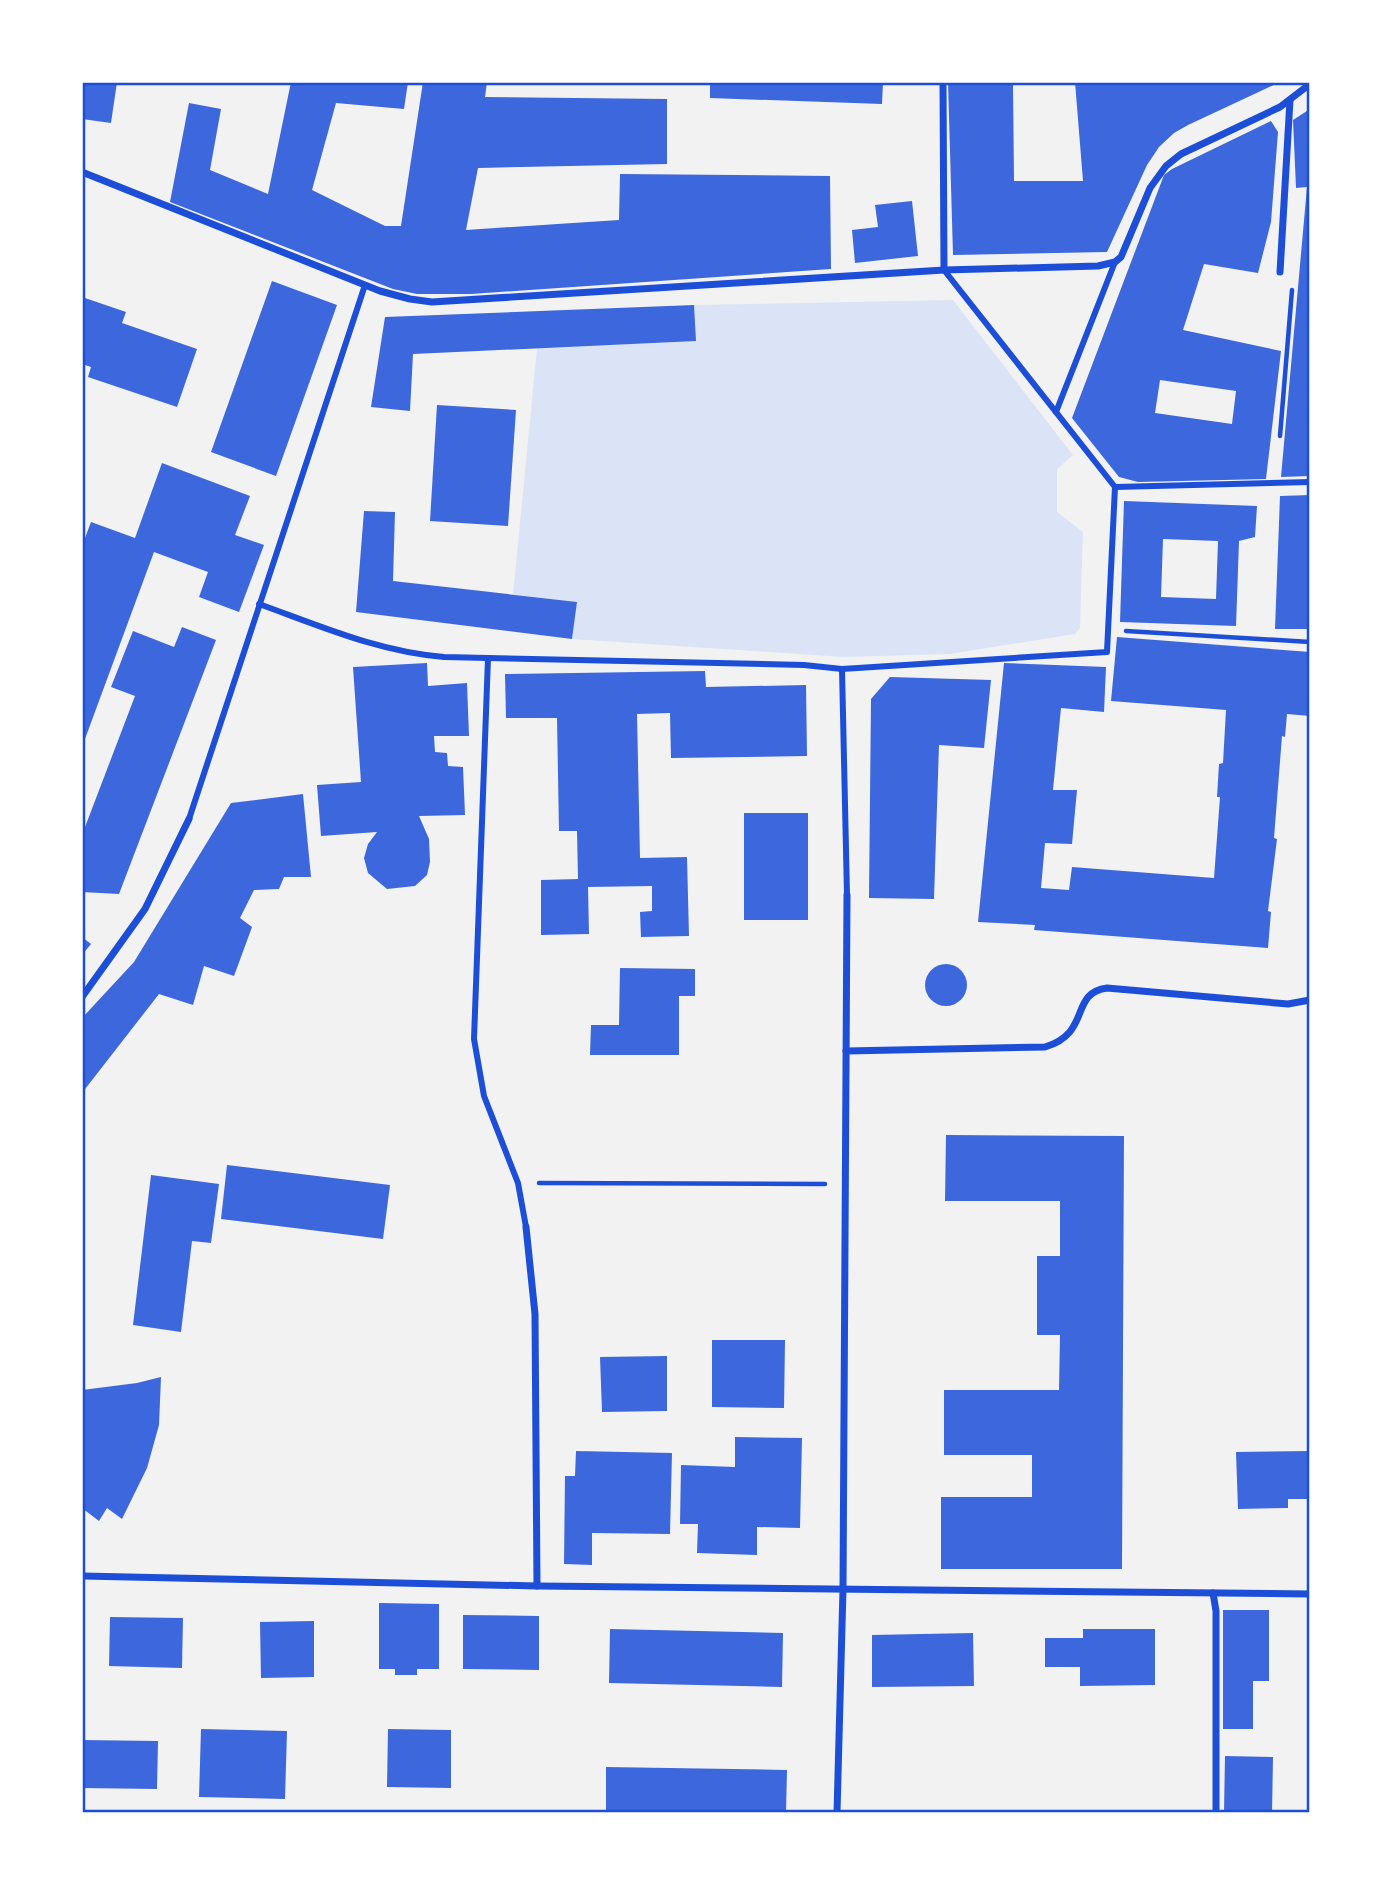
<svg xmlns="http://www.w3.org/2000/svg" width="1392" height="1895" font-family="'Space Grotesk',sans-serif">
<rect width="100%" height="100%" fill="#f2f2f2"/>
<path fill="#dbe4f7" d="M953 300 1073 455 1057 469V512L1083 532 1080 628 1075 634 950 654 843 657 572 639 577 602 513 595 537 348 695 341 694 305Z"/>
<g fill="#3d67dc" fill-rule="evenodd">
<path d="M82 82H117L111 123 82 119Z"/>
<path d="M291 82H408L404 109 336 103 312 190 385 226H401L423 82H487L485 97 667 99V164L478 168 466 230 619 220 620 174 830 176 831 269 471 294H417L393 289 170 202 189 103 221 109 210 170 268 194Z"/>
<path d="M710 82H883L882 104 710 98Z"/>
<path d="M948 82 1013 83 1014 181H1083L1075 82H1280L1188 125 1174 133 1159 147 1147 165 1107 252 953 255Z"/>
<path d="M1310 109V476L1281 477 1307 187 1296 188 1293 120Z"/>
<path d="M1271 121 1278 132 1271 222 1258 273 1204 264 1183 330 1281 351 1266 479 1138 482 1119 477 1072 418 1164 175 1172 169ZM1160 380 1236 391 1232 424 1155 413Z"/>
<path d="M912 201 918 256 855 263 852 230 878 227 875 205Z"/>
<path d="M272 281 337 305 276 476 211 452Z"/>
<path d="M82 297 126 312 122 323 197 349 177 407 88 377 91 367 82 364Z"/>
<path d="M694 305 696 341 413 354 410 411 371 407 385 317Z"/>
<path d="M437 405 516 410 508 526 430 521Z"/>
<path d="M162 463 250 496 235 535 264 545 239 612 199 597 208 572 154 552 82 747V546L91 522 135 538Z"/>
<path d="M1310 495V629H1275L1280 496Z"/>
<path d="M1124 501 1257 506 1255 537 1239 541 1236 626 1120 622ZM1163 539 1218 541 1216 599 1161 597Z"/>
<path d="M364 511 395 512 393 581 577 602 572 639 356 612Z"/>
<path d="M182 627 216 640 119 894 82 892V835L135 696 111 687 133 631 174 647Z"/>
<path d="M1117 637 1310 652V716L1287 714 1285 737 1282 736 1274 838 1277 839 1268 911 1271 912 1268 948 1034 930 1035 925 978 922 1004 663 1106 667 1104 712 1061 708 1053 790H1077L1072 844 1045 843 1041 888 1069 890 1072 867 1214 878 1220 797H1217L1219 764 1223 763 1226 710 1111 701Z"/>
<path d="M427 663 428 686 467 683 469 736H434L435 752 447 753 448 766 463 767 465 815 419 816 429 839 430 862 427 875 415 886 387 889 368 873 364 858 368 844 377 832 321 836 317 785 361 782 353 667Z"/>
<path d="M705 671 706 687 806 685 807 756 671 758 670 713 637 714 640 858 687 857 689 936 641 937 640 912 652 911V886L588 887 589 934 541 935V880L578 879 577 831H559L557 718H506L505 674Z"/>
<path d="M890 677 991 680 984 748 939 745 934 899 869 898 871 699Z"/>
<path d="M303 794 311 877H284L279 889 254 890 240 918 252 927 234 976 204 966 193 1005 159 994 82 1093V1018L134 962 231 803Z"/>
<rect x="744" y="813" width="64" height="107"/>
<path d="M82 937 91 944 82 955Z"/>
<circle cx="946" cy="985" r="21"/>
<path d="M620 968 695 969V996H679V1055H590L591 1025H619Z"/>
<path d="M946 1135 1124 1136 1122 1569H941V1497H1032V1455H944V1390H1059L1060 1335H1037V1256H1060V1201H945Z"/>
<path d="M227 1165 390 1185 383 1239 221 1219Z"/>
<path d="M151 1175 219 1184 211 1243 192 1241 181 1332 133 1325Z"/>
<path d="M712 1340H785L784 1408 712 1407Z"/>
<path d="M667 1356V1411L602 1412 600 1357Z"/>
<path d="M161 1377 159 1425 147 1468 122 1519 107 1508 99 1521 82 1508V1390L137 1383Z"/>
<path d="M735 1437 802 1438 800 1528 757 1527V1555L697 1553 698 1524H680L681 1465 735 1467Z"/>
<path d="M576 1451 672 1453 670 1534 592 1533V1565L564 1564 565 1476H575Z"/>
<path d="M1310 1451V1499H1288V1508L1238 1509 1236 1452Z"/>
<path d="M379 1603 439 1604V1669H417V1675H395V1669H379Z"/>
<path d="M1223 1610H1269V1681H1253V1729H1223Z"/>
<path d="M463 1615 539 1616V1670L463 1669Z"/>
<path d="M110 1617 183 1618 182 1668 109 1666Z"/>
<path d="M314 1621V1677L261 1678 260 1622Z"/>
<path d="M610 1629 783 1633 782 1687 609 1683Z"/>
<path d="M1083 1629H1155V1685L1080 1686V1667H1045V1638H1083Z"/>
<path d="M973 1633 974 1686 872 1687V1635Z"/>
<path d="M201 1729 287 1731 285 1799 199 1797Z"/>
<path d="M388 1729 451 1730V1788L387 1787Z"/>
<path d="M82 1740 158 1741 157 1789 82 1788Z"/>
<path d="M1225 1756 1273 1757 1272 1813H1224Z"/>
<path d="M606 1767 787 1770 786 1813H606Z"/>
</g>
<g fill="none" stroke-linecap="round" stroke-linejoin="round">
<g stroke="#1d4ed8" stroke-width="4.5">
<path d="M1280 436 1292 290"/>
<path d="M1126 631 1310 642"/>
<path d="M539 1183 825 1184"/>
</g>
<g stroke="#1d4ed8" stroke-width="6">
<path d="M944 270 1115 487"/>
<path d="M1056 412 1115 262"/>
<path d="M1115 487 1310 482"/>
<path d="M259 604C320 626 379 652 444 657L804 665 842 669 1107 652 1115 487"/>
<path d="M488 658 474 1039 484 1096 518 1183 526 1227"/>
<path d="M842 669 847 895"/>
<path d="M189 819 365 285"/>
</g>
<g stroke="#1d4ed8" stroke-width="7">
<path d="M943 82 944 270"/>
<path d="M82 172 380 291 410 299 432 302 944 270 1098 266 1115 262 1121 257 1150 188 1166 166 1181 154 1280 107 1310 84"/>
<path d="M1280 272 1290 100"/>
<path d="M82 997 145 909 189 819"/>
<path d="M846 1051 1045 1047C1092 1033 1069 993 1107 988L1288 1004 1310 1000"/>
<path d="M526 1227 535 1314 537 1586"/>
<path d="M82 1576 537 1586 1310 1594"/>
<path d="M1213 1593 1216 1611V1813"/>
<path d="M837 1813 843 1589 847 895"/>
</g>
</g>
<rect width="1392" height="1895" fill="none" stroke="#ffffff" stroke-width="168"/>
<rect x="84" y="84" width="1224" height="1727" fill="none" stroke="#1d4ed8" stroke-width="2.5"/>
</svg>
